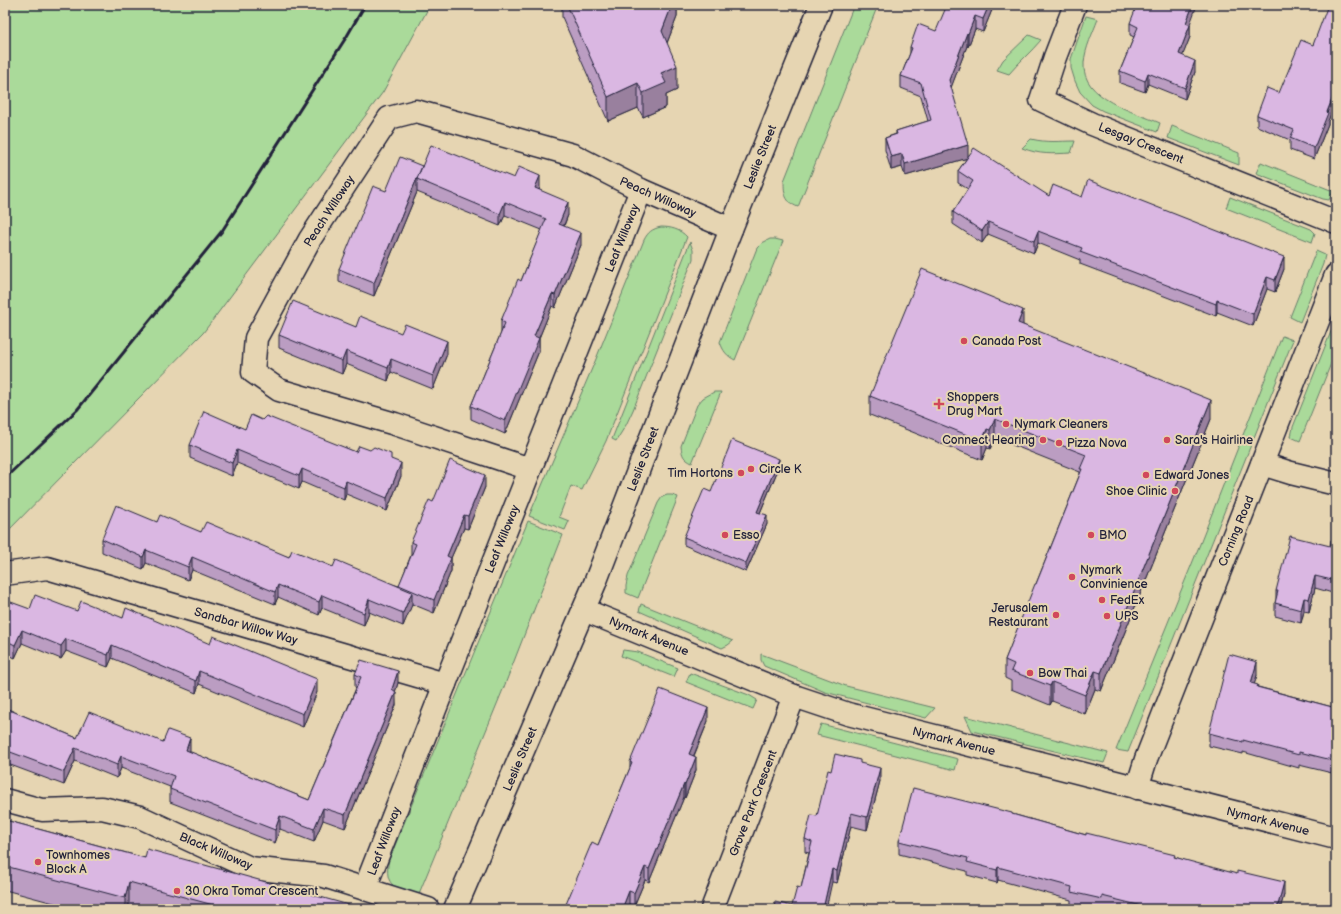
<svg xmlns="http://www.w3.org/2000/svg" width="1341" height="914" font-family="'Balsamiq Sans',sans-serif">
<rect width="100%" height="100%" fill="#e6d5b2"/>
<filter id="ink" filterUnits="userSpaceOnUse"><feTurbulence type="fractalNoise" baseFrequency=".025" numOctaves="2"/><feDisplacementMap in="SourceGraphic" scale="8" xChannelSelector="R" yChannelSelector="G"/><feConvolveMatrix kernelMatrix="1 2 1 2 8 2 1 2 1" color-interpolation-filters="sRGB"/></filter>
<g filter="url(#ink)">
<g fill="#aada9a" stroke="#667e6a">
<path d="M5 5H430L383 92 203 333 5 534Z"/>
<path d="M854 5H878L798 207C785 202 784 194 784 181Z"/>
<path d="M1086 16 1098 19C1093 33 1085 48 1084 63 1081 99 1135 112 1160 123L1157 132 1103 111 1092 105 1080 92 1075 81 1071 68V59Z"/>
<path d="M1029 35 1041 40C1031 52 1019 62 1009 74L997 70 1003 60Z"/>
<path d="M1172 126 1239 153V165L1168 138Z"/>
<path d="M1031 139C1048 143 1058 141 1075 141L1071 153C1052 154 1040 155 1022 148Z"/>
<path d="M1261 162 1333 191 1329 200 1323 199 1256 173Z"/>
<path d="M1230 197 1311 229 1315 233 1312 242 1226 208Z"/>
<path d="M661 227C670 227 680 229 687 237L606 441 582 490 571 486 559 517 569 521 565 530 529 516 596 359 644 240C648 232 652 229 661 227Z"/>
<path d="M770 239H775L783 241 735 360C727 356 723 351 720 342L757 248 762 243Z"/>
<path d="M690 242 693 250V259L633 410 626 425 616 441 612 439Z"/>
<path d="M1316 251 1325 255 1323 264 1300 322 1290 317Z"/>
<path d="M1336 319V351L1300 441 1291 437 1293 427Z"/>
<path d="M1282 336 1293 340 1128 752 1116 750 1200 544Z"/>
<path d="M714 392H721L692 463C684 459 682 456 681 446L697 405 703 398Z"/>
<path d="M667 495H672L678 497 638 598 626 593V586L628 576 658 503 662 497Z"/>
<path d="M528 521 563 535 504 687 418 896C397 889 383 887 389 860Z"/>
<path d="M641 604 733 641 728 645 722 648 639 611Z"/>
<path d="M623 650 638 652 678 668 674 677 621 656Z"/>
<path d="M761 654 846 686 935 708 926 718 825 692 764 666 761 660Z"/>
<path d="M690 673 749 695 757 700 753 709 686 682Z"/>
<path d="M965 716 1108 753 1104 763 972 731Z"/>
<path d="M821 724 958 759 955 770 817 735Z"/>
</g>
<g fill="none" stroke-linecap="round" stroke-linejoin="round">
<defs>
<g id="street">
<path d="M1075 5 1055 57 1041 100 1092 124 1336 222"/>
<path d="M1262 464 1291 473 1336 484"/>
<path d="M530 469 395 424 279 390 253 372 256 338 310 239 389 118 416 111 573 155 641 190 731 229"/>
<path d="M5 574 47 568 445 684"/>
<path d="M1137 788 1146 759 1336 275"/>
<path d="M5 800 42 810 102 808 140 817 250 868 324 876 428 909"/>
<path d="M365 888 445 684 641 190"/>
<path d="M712 909 794 696"/>
</g>
<g id="secondary">
<path d="M584 610 794 696 848 714 1336 838"/>
<path d="M455 909 595 583 731 229 821 5"/>
</g>
</defs>
<use href="#street" stroke="#22223b" stroke-width="25"/>
<use href="#secondary" stroke="#22223b" stroke-width="25"/>
<use href="#street" stroke="#e6d5b2" stroke-width="22"/>
<use href="#secondary" stroke="#e6d5b2" stroke-width="22"/>
<path stroke="#22223b" stroke-width="3" d="M5 478 77 410 222 231 347 36 365 5"/>
</g>
<g fill="#bb9dc2" stroke="#22223b">
<path d="M562 5H677V17L667 43 677 90 666 95V107L643 117 638 108 608 121 562 17Z"/>
<path d="M994 5 983 32 975 29 968 47 967 46 951 87 968 156 1049 196 1082 197 1284 269 1275 292 1267 289 1253 326 1217 312 1216 316 1133 284 1080 264V260L1038 243 1034 253 988 234 982 243 953 224V212L968 189 958 183V171L967 158 905 176 902 167 891 170 885 150V138L896 134V131L928 121 921 96 901 88V76L910 53V47L936 31Z"/>
<path d="M1336 5V101L1328 121V124L1314 159 1290 150V140L1257 126V115L1279 93 1313 45Z"/>
<path d="M1130 23 1190 25V37L1182 56 1195 72 1185 99 1148 84 1145 92 1120 83V71L1134 37 1130 35Z"/>
<path d="M422 166 540 188 539 190 568 215 564 226 581 245 555 308 552 306 539 338V351L505 434 471 419V406L501 333V321L521 281 542 230 505 215 500 226 417 192 374 296 339 282V269L386 191Z"/>
<path d="M1023 325 1211 419 1101 691 1095 689 1085 714 1052 701 1050 705 1011 689V681L1005 678V660L1036 584 1080 474V472L995 438 990 449 987 448 982 460 870 415V396Z"/>
<path d="M356 327 447 354 433 389 391 372 388 381 346 364 342 374 279 348V335Z"/>
<path d="M1336 401V423H1334V410Z"/>
<path d="M262 420 356 452 391 459 401 476 387 511 346 494 344 500 302 482 299 489 237 463 232 476 190 458V445L245 429Z"/>
<path d="M779 467 760 513 767 524 746 572 684 545V537L711 492Z"/>
<path d="M485 487 468 529 464 528 451 558V571L434 613 412 604 403 626 369 612 364 625 322 608 319 615 278 597 275 604 192 570 188 580 146 563 143 569 102 552V539L157 522 201 532 289 557 333 567 399 586 411 555V542L433 502Z"/>
<path d="M1336 541V594L1315 588 1309 612 1304 611 1301 623 1275 616V603L1276 599V591Z"/>
<path d="M5 609H30L77 611 123 618 317 692 303 727 199 684 196 693 112 658 108 667 66 651 61 659 22 643 15 658 5 653Z"/>
<path d="M355 674 398 683 395 692 396 705 345 828 323 820 314 842 280 829 275 843 170 802V787L121 768 117 778 75 761 64 785 5 763V708L77 738 163 742 190 750V752L309 800 356 688 355 687Z"/>
<path d="M1257 675 1254 684 1258 687 1336 708V774L1299 765V768L1243 752V754L1209 746V733Z"/>
<path d="M708 721 694 756 696 770 685 798 684 797 649 882 645 880 634 906 629 904 627 909H564L598 845 630 768V762Z"/>
<path d="M860 763 880 781 867 830 851 826 837 883 832 882 792 906 801 888 809 853 805 852V839L817 816 831 771Z"/>
<path d="M1012 814 1086 835 1175 857 1284 895 1280 909H1090L1071 905V900L998 880 997 883 967 875V871L899 854V841Z"/>
<path d="M5 820 145 858 349 909H139L129 906 128 909H76L5 890Z"/>
</g>
<g fill="#99809e" stroke="#22223b">
<path d="M672 5H677V17L662 56V31Z"/>
<path d="M989 5H994L983 32V19Z"/>
<path d="M1193 5H1197L1186 35V23Z"/>
<path d="M975 16V29L968 47V34Z"/>
<path d="M1190 25V37L1179 65V54Z"/>
<path d="M967 33V46L949 93V80Z"/>
<path d="M1195 61V72L1185 99V88Z"/>
<path d="M677 66V90L666 95V107L643 117V93L661 73Z"/>
<path d="M1148 73V84L1145 92V81Z"/>
<path d="M638 83V108L608 121V97Z"/>
<path d="M1336 89V101L1328 121V124L1314 159V148Z"/>
<path d="M968 145V158L905 176V164Z"/>
<path d="M902 154V167L891 170V157Z"/>
<path d="M422 166 417 179V192L374 296V283Z"/>
<path d="M540 176V188L535 201V188Z"/>
<path d="M505 202V215L500 226V214Z"/>
<path d="M568 202V215L559 237V224Z"/>
<path d="M988 222V234L982 243V231Z"/>
<path d="M1038 231V243L1034 253V241Z"/>
<path d="M581 233V245L555 308V295Z"/>
<path d="M1284 257V269L1275 292V280Z"/>
<path d="M1267 277V289L1253 326V314Z"/>
<path d="M552 294V306L539 338V351L505 434V421L534 336Z"/>
<path d="M1217 300V312L1216 316V304Z"/>
<path d="M1023 310V329L1018 323Z"/>
<path d="M447 341V354L433 389V376Z"/>
<path d="M346 351V364L342 374V361Z"/>
<path d="M391 359V372L388 381V368Z"/>
<path d="M1211 400V419L1101 691V673Z"/>
<path d="M995 419V438L990 449V430Z"/>
<path d="M987 429V448L982 460V441Z"/>
<path d="M237 450V463L232 476V463Z"/>
<path d="M779 459V467L757 520V512Z"/>
<path d="M401 463V476L387 511V498Z"/>
<path d="M302 469V482L299 489V476Z"/>
<path d="M485 475V487L468 529V516Z"/>
<path d="M346 481V494L344 500V487Z"/>
<path d="M464 515V528L451 558V571L434 613V600L447 556Z"/>
<path d="M767 515V524L746 572V563Z"/>
<path d="M146 550V563L143 569V557Z"/>
<path d="M192 557V570L188 580V567Z"/>
<path d="M1315 576V588L1309 612V599Z"/>
<path d="M278 585V597L275 604V592Z"/>
<path d="M412 592V605L403 626V613Z"/>
<path d="M322 595V608L319 615V602Z"/>
<path d="M1304 598V611L1301 623V610Z"/>
<path d="M369 599V612L364 625V613Z"/>
<path d="M22 630V643L15 658V645Z"/>
<path d="M66 639V651L61 659V646Z"/>
<path d="M112 645V658L108 667V655Z"/>
<path d="M1257 662V675L1251 696V683Z"/>
<path d="M199 671V684L196 693V681Z"/>
<path d="M398 671V683L392 702V689Z"/>
<path d="M1095 671V689L1085 714V695Z"/>
<path d="M317 679V692L303 727V714Z"/>
<path d="M1052 682V701L1050 705V686Z"/>
<path d="M396 692V705L345 828V815Z"/>
<path d="M708 708V721L689 767V754Z"/>
<path d="M190 738V750L186 763V750Z"/>
<path d="M75 748V761L64 785V772Z"/>
<path d="M121 756V768L117 778V765Z"/>
<path d="M696 757V770L685 798V785Z"/>
<path d="M880 768V781L867 830V817Z"/>
<path d="M684 784V797L649 882V869Z"/>
<path d="M323 808V820L314 842V829Z"/>
<path d="M851 813V826L837 883V871Z"/>
<path d="M280 816V829L275 843V830Z"/>
<path d="M645 867V880L634 906V893Z"/>
<path d="M998 867V880L997 883V870Z"/>
<path d="M832 869V882L826 909H823Z"/>
<path d="M129 882V906L128 909H125V898Z"/>
<path d="M1284 882V895L1280 909H1277Z"/>
<path d="M629 891V904L627 909H622Z"/>
</g>
<g fill="#dab7e2" stroke="#22223b">
<path d="M567 5H672L662 31 677 66 661 73 666 83 643 93 638 83 608 97Z"/>
<path d="M947 5H989L983 19 975 16 968 34 967 33 949 80 968 145 905 164 902 154 891 157 885 138 897 134 896 131 931 120 921 83 901 76 912 48 910 47 918 24 936 31Z"/>
<path d="M1137 5H1193L1186 23 1190 25 1179 54 1195 61 1185 88 1148 73 1145 81 1120 71 1138 27 1130 23Z"/>
<path d="M1328 5H1336V89L1327 112 1328 113 1314 148 1290 138 1294 130 1257 115 1267 88 1279 93 1301 40 1313 45Z"/>
<path d="M431 145 514 178 519 167 540 176 535 188 568 202 559 224 581 233 555 295 552 294 534 336 539 338 505 421 471 406 505 323 501 321 518 279 521 281 546 219 505 202 500 214 417 179Z"/>
<path d="M974 148 1049 196 1053 185 1082 197 1088 180 1284 257 1275 280 1267 277 1253 314 1217 300 1216 304 1133 272 1080 252 1082 248 1038 231 1034 241 988 222 982 231 953 212 973 181 958 171Z"/>
<path d="M400 157 422 166 374 283 339 269 373 186 386 191Z"/>
<path d="M922 269 1023 310 1018 323 1211 400 1101 673 1095 671 1085 695 1052 682 1050 686 1011 671 1014 664 1005 660 1035 584H1036L1082 469H1080L1086 455 995 419 990 430 987 429 982 441 870 396Z"/>
<path d="M293 301 356 327 360 316 401 333 405 324 447 341 433 376 391 359 388 368 346 351 342 361 279 335Z"/>
<path d="M1336 401V411L1334 410Z"/>
<path d="M204 411 245 429 251 415 262 420 266 416 356 452 359 446 370 450 374 447 391 454V459L401 463 387 498 346 481 344 487 302 469 299 476 237 450 232 463 190 445Z"/>
<path d="M732 440 779 459 757 512 767 515 746 563 684 537 704 489 711 492Z"/>
<path d="M450 460 485 475 468 516 464 515 447 556 451 558 434 600 399 585 416 544 411 542 429 500 433 502Z"/>
<path d="M116 505 157 522 160 515 201 532 206 522 289 557 292 550 333 567 336 560 412 592 403 613 369 599 364 613 322 595 319 602 278 585 275 592 192 557 188 567 146 550 143 557 102 539Z"/>
<path d="M1290 536 1330 546 1331 540 1336 541V581L1315 576 1309 599 1304 598 1301 610 1275 603 1278 591H1276Z"/>
<path d="M35 595 77 611 81 601 123 618 126 608 210 644 213 636 317 679 303 714 199 671 196 681 112 645 108 655 66 639 61 646 22 630 15 645 5 640V609L8 601 30 609Z"/>
<path d="M1229 654 1257 662 1251 683 1258 685 1257 687 1336 708V761L1299 752V755L1243 740V742L1209 733Z"/>
<path d="M361 660 398 671 392 689 396 692 345 815 323 808 314 829 280 816 275 830 170 789 174 776 121 756 117 765 75 748 64 772 5 750V708L77 738 89 712 163 742 168 730 190 738 186 750 309 800 361 677 355 674Z"/>
<path d="M660 689 708 708 689 754 696 757 685 785 684 784 649 869 645 867 634 893 629 891 622 909H564L592 842 598 845 632 763 630 762Z"/>
<path d="M835 754 860 760V763L880 768 867 817 851 813 837 871 832 869 823 909H774L775 902 792 906 797 887 801 888 812 842 805 839 811 815 817 816 828 770 831 771Z"/>
<path d="M913 788 1012 813V814L1086 835V833L1175 855 1174 857 1237 874V871L1284 882 1277 909H1154L1102 896V899L1071 892 1072 887 998 867 997 870 967 862 968 858 899 841Z"/>
<path d="M5 820 145 858 147 849 349 905 348 909H228L129 882 125 898 5 866Z"/>
</g>
</g>
<g fill="#d1495b" stroke="#e6d5b2" stroke-width="1.5">
<circle cx="964" cy="341" r="4"/>
<path d="M937 398h4v4h4v4h-4v4h-4v-4h-4v-4h4z"/>
<circle cx="1006" cy="424" r="4"/>
<circle cx="1043" cy="440" r="4"/>
<circle cx="1167" cy="440" r="4"/>
<circle cx="1059" cy="443" r="4"/>
<circle cx="751" cy="469" r="4"/>
<circle cx="741" cy="473" r="4"/>
<circle cx="1146" cy="475" r="4"/>
<circle cx="1175" cy="491" r="4"/>
<circle cx="725" cy="535" r="4"/>
<circle cx="1091" cy="535" r="4"/>
<circle cx="1072" cy="577" r="4"/>
<circle cx="1102" cy="600" r="4"/>
<circle cx="1056" cy="615" r="4"/>
<circle cx="1107" cy="616" r="4"/>
<circle cx="1030" cy="673" r="4"/>
<circle cx="38" cy="862" r="4"/>
<circle cx="177" cy="891" r="4"/>
</g>
<g text-anchor="middle" stroke-width="4" stroke-linejoin="round" paint-order="stroke">
<g font-size="12" fill="#22223b" stroke="#e6d5b2">
<text transform="translate(1141 143) rotate(22)" y="4">Lesgay Crescent</text>
<text transform="translate(760 157) rotate(-68)" y="4">Leslie Street</text>
<text transform="translate(658 197) rotate(24)" y="4">Peach Willoway</text>
<text transform="translate(329 211) rotate(-57)" y="4">Peach Willoway</text>
<text transform="translate(622 238) rotate(-68)" y="4">Leaf Willoway</text>
<text transform="translate(643 459) rotate(-69)" y="4">Leslie Street</text>
<text transform="translate(1236 531) rotate(-68)" y="4">Corning Road</text>
<text transform="translate(502 539) rotate(-68)" y="4">Leaf Willoway</text>
<text transform="translate(246 626) rotate(16)" y="4">Sandbar Willow Way</text>
<text transform="translate(649 636) rotate(22)" y="4">Nymark Avenue</text>
<text transform="translate(954 741) rotate(14)" y="4">Nymark Avenue</text>
<text transform="translate(520 759) rotate(-67)" y="4">Leslie Street</text>
<text transform="translate(753 803) rotate(-69)" y="4">Grove Park Crescent</text>
<text transform="translate(1268 821) rotate(14)" y="4">Nymark Avenue</text>
<text transform="translate(384 841) rotate(-69)" y="4">Leaf Willoway</text>
<text transform="translate(216 851) rotate(23)" y="4">Black Willoway</text>
</g>
<g font-size="12" fill="#22223b" stroke="#e6d5b2" text-anchor="start">
<text x="972" y="345">Canada Post</text>
<text x="947" y="401">Shoppers<tspan x="947" dy="14">Drug Mart</tspan></text>
<text x="1014" y="428">Nymark Cleaners</text>
<text x="1035" y="444" text-anchor="end">Connect Hearing</text>
<text x="1175" y="444">Sara's Hairline</text>
<text x="1067" y="447">Pizza Nova</text>
<text x="759" y="473">Circle K</text>
<text x="733" y="477" text-anchor="end">Tim Hortons</text>
<text x="1154" y="479">Edward Jones</text>
<text x="1167" y="495" text-anchor="end">Shoe Clinic</text>
<text x="733" y="539">Esso</text>
<text x="1099" y="539">BMO</text>
<text x="1080" y="574">Nymark<tspan x="1080" dy="14">Convinience</tspan></text>
<text x="1110" y="604">FedEx</text>
<text x="1048" y="612" text-anchor="end">Jerusalem<tspan x="1048" dy="14">Restaurant</tspan></text>
<text x="1115" y="620">UPS</text>
<text x="1038" y="677">Bow Thai</text>
<text x="46" y="859">Townhomes<tspan x="46" dy="14">Block A</tspan></text>
<text x="185" y="895">30 Okra Tomar Crescent</text>
</g>
</g>
<rect width="1341" height="914" fill="none" stroke="#e6d5b2" stroke-width="20"/>
<rect x="10" y="10" width="1321" height="894" fill="none" stroke="#22223b" stroke-width="1.5" filter="url(#ink)"/>
</svg>
